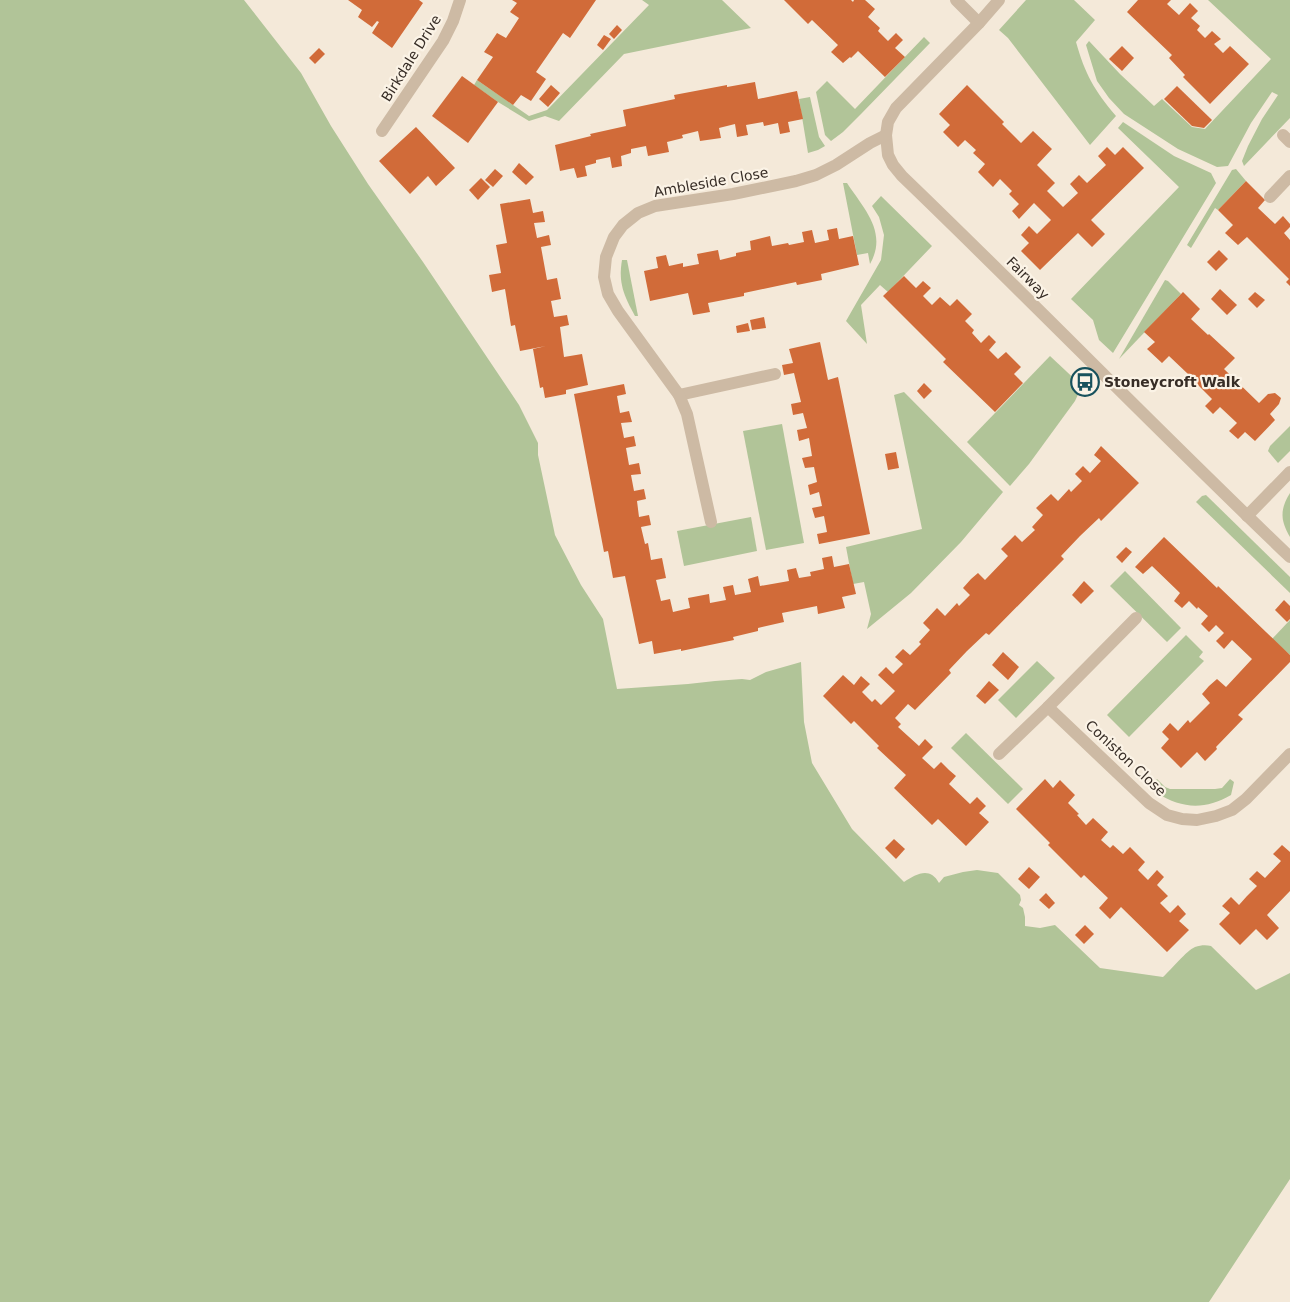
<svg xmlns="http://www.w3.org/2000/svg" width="1290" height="1302" font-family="'DejaVu Sans',sans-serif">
<rect width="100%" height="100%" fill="#f4e9d9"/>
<g fill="#b1c498">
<path d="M0 0H244L301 73 331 126 368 184 423 262 519 405 538 443V455L555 535 581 585 603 619 617 689 688 684 715 681 742 679 750 680 766 672 801 662 804 722 812 763 852 829 904 882C916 874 930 866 939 883L944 877 963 872 977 870 998 873 1020 895 1021 900 1019 905 1023 908 1025 917V926L1040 928 1055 925 1100 968 1163 977C1172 969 1186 951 1195 947 1201 945 1206 945 1211 946L1256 990 1290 973V1179L1209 1302H0Z"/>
<path d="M642 0H722L751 28 624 54 559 121 545 116 529 121 498 102 474 85 477 80 529 116 547 110 649 5Z"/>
<path d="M1026 0H1074L1095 20 1076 42C1085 74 1094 90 1116 116L1090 145 1008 38 999 30Z"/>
<path d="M1208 0H1290V118L1244 166 1242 161 1248 146 1262 119 1278 95 1272 92 1251 123 1228 166 1217 167 1178 149 1124 114 1109 98 1097 81 1086 45 1089 41 1120 74 1154 106 1162 99 1192 127 1205 129 1271 59Z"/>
<path d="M924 37 930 43 861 114 843 132 831 141 825 135 816 92 827 81 855 109Z"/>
<path d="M810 97 819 137 825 146 818 150 808 153 799 99Z"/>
<path d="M1123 122 1174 156 1211 173 1216 183 1113 353 1099 340 1093 320 1071 299 1179 187 1118 128Z"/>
<path d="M1236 169 1246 181 1218 210 1215 208 1191 248 1187 245 1232 170Z"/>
<path d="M843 183H847C864 209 888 232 870 264L868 253 857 255Z"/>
<path d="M881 196 932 246 888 292 880 285 861 305 867 344 846 321 881 260 884 235 879 217 872 206Z"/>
<path d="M622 260H627L638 316H635C624 296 618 283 622 260Z"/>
<path d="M1165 280 1168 281 1181 294 1119 359Z"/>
<path d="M1050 356 1082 386 1075 401 1029 464 1010 486 967 442Z"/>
<path d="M904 392 1003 492 961 542 911 593 867 629 871 614 864 582 853 584 846 547 922 529 894 395Z"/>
<path d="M782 424 804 543 766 550 743 431Z"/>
<path d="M1290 426V451L1278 463 1268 451 1270 446Z"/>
<path d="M1290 493V537C1280 520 1280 509 1290 493Z"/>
<path d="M1206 495 1290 577V593L1196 502 1202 496Z"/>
<path d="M751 517 757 551 684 566 677 531Z"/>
<path d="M1125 571 1181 628 1167 642 1110 586Z"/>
<path d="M1290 620V655L1272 639Z"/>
<path d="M1186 635 1203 652 1199 657 1204 661 1129 737 1107 715Z"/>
<path d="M1037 661 1055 678 1016 718 998 700Z"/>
<path d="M966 733 1023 789 1008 804 951 748Z"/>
<path d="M1157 779 1165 787 1170 789H1215L1222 788 1230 779 1234 782 1231 795C1205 810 1182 809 1157 793L1155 782Z"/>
</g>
<g fill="#d16b39">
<path d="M348 0H419L423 3 392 48 372 33 379 22 377 21 372 27 358 17 362 10Z"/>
<path d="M512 0H596L570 38 563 33 536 72 546 79 531 101 521 95 513 105 477 80 493 57 484 52 491 42 497 33 506 38 519 18 510 12 517 3Z"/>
<path d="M784 0H851L853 2 854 0H865L875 9 868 17 880 28 878 31 888 41 896 33 903 40 895 48 905 57 885 77 858 51 851 58 850 57 843 63 831 52 838 45 812 20 808 24Z"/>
<path d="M1138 0H1171L1167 4 1179 15 1190 3 1198 11 1191 18 1200 26 1197 30 1205 38 1212 31 1221 39 1214 44 1223 53 1230 46 1249 64 1210 104 1183 77 1185 75 1169 58 1172 55 1127 12Z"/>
<path d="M617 25 622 30 614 39 609 34Z"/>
<path d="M604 35 611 39 603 50 597 45Z"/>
<path d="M1122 46 1134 58 1122 71 1109 59Z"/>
<path d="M319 48 325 54 315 64 309 58Z"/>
<path d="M462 76 498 102 468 143 432 116Z"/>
<path d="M755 82 758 99 797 91 803 119 788 122 790 132 780 134 778 123 764 126 763 122 746 125 748 135 737 137 735 124 719 128 721 138 700 141 698 131 682 135 683 138 667 142 669 152 648 156 646 146 631 149V153L621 156 622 166 612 168 610 157 596 160V163L585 166 587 176 577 178 574 168 560 171 555 145 591 136 590 134 626 126 623 110 675 99 674 95 727 85V87Z"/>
<path d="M551 85 560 93 548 107 539 99Z"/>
<path d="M967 85 1004 122 1002 124 1021 143 1033 131 1052 149 1037 165 1055 183 1047 191 1063 207 1078 193 1070 184 1079 175 1087 183 1106 165 1098 156 1107 147 1115 155 1123 147 1144 168 1091 220 1105 234 1092 247 1078 233 1040 270 1021 251 1029 243 1021 235 1029 226 1037 234 1051 220 1034 203 1019 219 1012 211 1019 204 1009 194 1012 191 1000 179 993 187 978 172 985 164 973 153 976 150 965 140 958 147 943 132 950 125 939 114Z"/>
<path d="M1177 86 1212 120 1204 128 1192 126 1164 99Z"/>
<path d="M416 127 455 168 436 186 428 176 410 194 379 161Z"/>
<path d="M519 163 534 177 526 185 512 172Z"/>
<path d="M495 169 503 176 493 187 485 180Z"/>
<path d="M481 178 490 187 478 200 469 190Z"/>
<path d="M1246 181 1265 200 1258 208 1275 224 1283 216 1290 224V227L1284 233 1290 240V286L1286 282 1289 279 1247 237 1238 245 1225 233 1233 225 1218 210Z"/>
<path d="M530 199 533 213 543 211 545 222 534 223 537 238 549 235 551 245 541 247 547 280 557 278 561 299 551 301 554 317 567 315 569 325 560 327 564 357 582 354 588 385 566 390V394L545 398 543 387 540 388 533 349 546 346 520 351 515 325 511 326 505 289 492 292 489 275 501 273 496 245 507 243 500 204Z"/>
<path d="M837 228 839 239 853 236 859 265 821 274 822 280 797 285 796 282 744 293V296L708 303 710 312 693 315 688 293 650 301 644 271 658 268 656 257 666 255 669 266 683 263V267L699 264 697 254 718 250 720 260 736 256V253L751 250 750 241 770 236 772 246 788 243 789 245 804 242 802 232 812 230 815 243 829 240 827 230Z"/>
<path d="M1219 250 1228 259 1216 271 1207 262Z"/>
<path d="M904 276 916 288 923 281 931 288 923 296 932 305 940 297 950 306 957 299 972 314 965 321 974 330 972 333 981 343 989 335 996 342 989 350 998 359 1006 352 1021 367 1014 374 1023 383 995 412 943 362 946 359 883 296Z"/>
<path d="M1220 289 1237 305 1227 315 1211 299Z"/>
<path d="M1183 292 1200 309 1191 319 1208 335 1209 334 1235 358 1224 369 1259 403 1268 394 1275 393 1281 398 1279 404 1270 414 1275 420 1255 441 1245 432 1238 439 1229 431 1237 423 1220 407 1213 414 1205 406 1212 399 1195 382 1188 389 1180 382 1188 374 1169 356 1162 363 1147 349 1155 342 1144 332Z"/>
<path d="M1255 292 1265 300 1257 308 1248 299Z"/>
<path d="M764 317 766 328 752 330 750 320Z"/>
<path d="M748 323 750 331 737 333 736 326Z"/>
<path d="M820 342 828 380 838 377 870 534 819 544 817 534 827 532 824 516 815 518 812 508 822 506 819 492 810 495 808 485 817 482 814 467 805 468 802 458 812 456 809 438 799 441 797 430 807 428 803 413 793 415 791 404 801 402 794 373 784 375 782 365 793 363 789 349Z"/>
<path d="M924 383 932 391 924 399 917 391Z"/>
<path d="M624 384 626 394 617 396 620 413 629 411 632 422 621 423 624 438 634 436 636 446 626 448 629 465 639 463 641 474 631 475 634 491 644 489 646 499 637 501 639 517 649 515 651 525 641 527 645 544 648 543 651 560 662 558 666 578 656 580 661 601 670 599 673 612 690 608 688 598 709 594 710 603 726 600 723 587 733 585 735 595 751 592 748 579 758 576 760 586 789 581 787 570 796 568 799 578 811 576 810 572 824 569 822 558 832 556 834 567 849 564 856 594 842 597 845 608 818 614 817 606 782 613 784 622 758 628V631L733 637 734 640 681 651V649L654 654 652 641 639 644 625 576 613 578 608 551 604 552 574 394Z"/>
<path d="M1101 446 1139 483 1101 521 1099 518 1080 536 1061 556 1064 559 989 635 986 633 967 651 949 670 951 673 915 710 908 704 895 718 901 724 898 727 919 746 925 739 933 747 922 758 934 769 941 762 949 770 956 776 949 784 970 804 977 797 986 806 979 813 989 822 966 846 938 819 932 825 894 788 906 775 877 748 879 746 854 721 851 724 823 696 843 675 854 685 861 676 870 684 862 692 872 702 875 699 881 705 895 691 878 675 886 667 893 674 903 664 895 657 903 649 910 655 921 644 919 642 930 630 923 623 937 608 945 616 957 603 959 606 970 595 963 588 971 579 978 573 985 580 1008 556 1001 549 1015 535 1022 542 1035 530 1032 527 1043 515 1036 508 1051 494 1058 501 1069 489 1071 492 1082 481 1075 474 1083 466 1090 473 1101 461 1094 455Z"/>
<path d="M896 452 899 468 888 470 885 454Z"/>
<path d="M1164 537 1217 588 1218 586 1290 655V662L1238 715 1243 719 1216 747 1217 749 1205 761 1197 752 1181 768 1161 748 1169 739 1162 732 1170 723 1178 731 1188 720 1190 723 1210 703 1202 694 1209 686 1217 679 1226 687 1252 659 1232 640 1224 649 1216 641 1224 633 1216 625 1209 632 1201 624 1208 616 1198 607 1197 609 1189 601 1182 608 1174 601 1180 593 1152 566 1143 574 1135 567Z"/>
<path d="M1126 547 1132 552 1122 563 1116 557Z"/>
<path d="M1084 581 1094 591 1081 604 1072 595Z"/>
<path d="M1284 600 1290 606V619L1287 622 1275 610Z"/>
<path d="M1003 652 1019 667 1008 680 992 665Z"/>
<path d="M989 681 999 690 985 704 976 696Z"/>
<path d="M1045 779 1053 788 1060 780 1075 795 1068 803 1079 814 1077 815 1086 825 1093 818 1108 832 1101 840 1110 848 1113 845 1123 854 1130 847 1145 862 1138 870 1148 880 1157 870 1164 877 1157 885 1168 896 1160 903 1170 913 1178 905 1186 914 1179 921 1189 930 1167 952 1121 907 1110 919 1099 908 1108 898 1084 875 1081 878 1048 845 1050 843 1016 809Z"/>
<path d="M894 839 905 849 896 859 885 848Z"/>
<path d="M1282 845 1290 852V891L1267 915 1279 928 1267 940 1256 929 1240 945 1219 924 1230 913 1222 906 1231 897 1239 905 1247 896 1257 886 1249 879 1257 871 1265 878 1281 861 1273 854Z"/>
<path d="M1029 867 1040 877 1029 889 1018 879Z"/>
<path d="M1046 893 1055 903 1049 909 1039 900Z"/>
<path d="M1085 925 1094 934 1084 944 1075 935Z"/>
</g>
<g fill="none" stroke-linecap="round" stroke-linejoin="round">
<g stroke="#cdbaa4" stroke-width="12">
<path d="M956 0 979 23"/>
<path d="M679 395 775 374"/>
</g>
<g stroke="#cdbaa4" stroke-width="12">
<path d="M999 0 979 23 896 108 888 122 886 135 888 155 893 165 902 176C1033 302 1159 432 1290 557"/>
<path d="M382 131 443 41 453 21 460 0"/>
<path d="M1283 135 1290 142"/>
<path d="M1270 197 1290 176"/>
<path d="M711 522 687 414 679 395 618 311 608 294 604 277 606 257 614 237 623 225 638 213 655 206 733 194 796 181 816 175 836 165 870 143 886 135"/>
<path d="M1136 618 1048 707 1149 803 1167 815 1182 819 1197 820 1216 816 1232 810 1246 799 1290 754"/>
<path d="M999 754 1048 707"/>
</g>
<path stroke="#cdbaa4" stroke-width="12" d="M1247 516 1290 472"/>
</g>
<defs>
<symbol id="bus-ring" viewBox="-11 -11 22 22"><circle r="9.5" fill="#fbf3e6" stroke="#18525d" stroke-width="1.5"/><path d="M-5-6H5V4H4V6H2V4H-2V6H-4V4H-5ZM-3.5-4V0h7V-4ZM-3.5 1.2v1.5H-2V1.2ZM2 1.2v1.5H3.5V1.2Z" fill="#18525d"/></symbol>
</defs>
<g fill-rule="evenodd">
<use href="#bus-ring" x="1069" y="366" width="32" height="32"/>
</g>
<g text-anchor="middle" stroke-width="4.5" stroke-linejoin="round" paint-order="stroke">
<g font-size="14" fill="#372d26" stroke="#fbf3e6">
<text transform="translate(411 58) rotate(-58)" y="5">Birkdale Drive</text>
<text transform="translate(711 182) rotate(-10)" y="5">Ambleside Close</text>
<text transform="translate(1028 278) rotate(45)" y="5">Fairway</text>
<text transform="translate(1126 758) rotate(43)" y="5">Coniston Close</text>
</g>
<g font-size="14" font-weight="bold" fill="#372d26" stroke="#fbf3e6" text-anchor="start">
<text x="1104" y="387">Stoneycroft Walk</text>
</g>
</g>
</svg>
